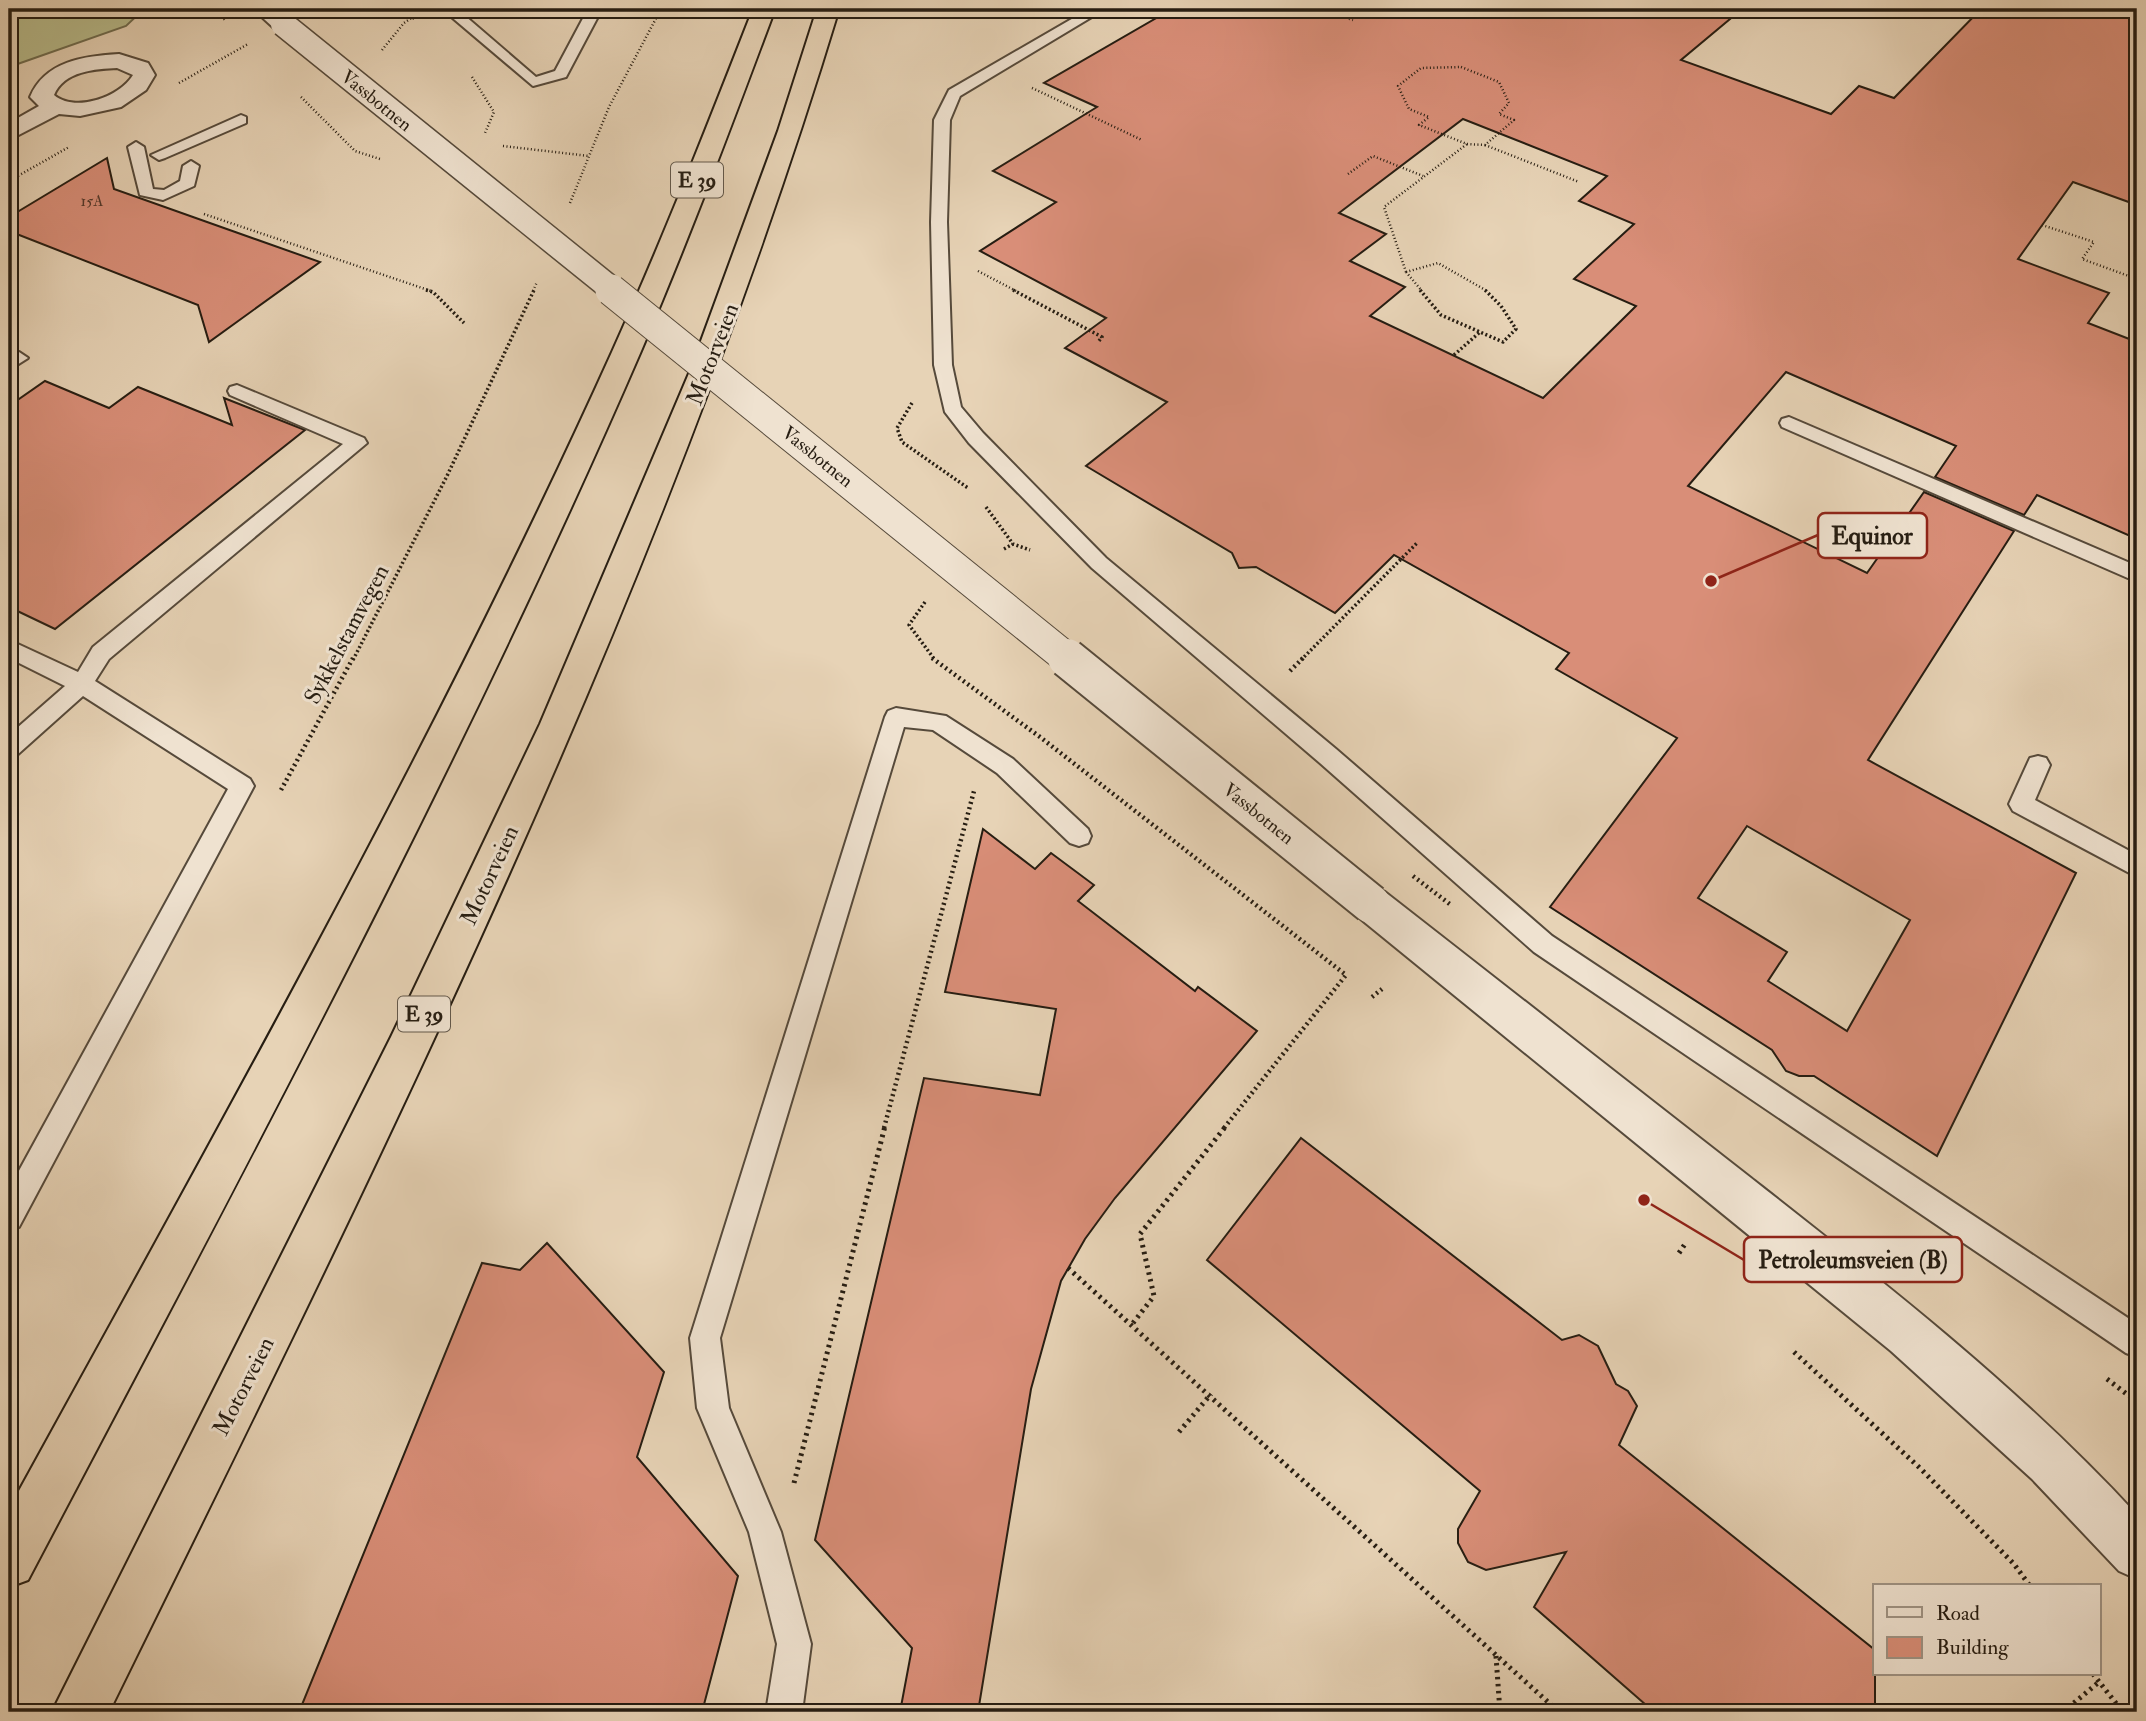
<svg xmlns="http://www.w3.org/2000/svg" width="2146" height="1721" font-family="'IM FELL Double Pica',serif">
<rect width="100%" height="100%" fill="#e7d3b6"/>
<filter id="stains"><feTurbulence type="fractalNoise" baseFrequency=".00286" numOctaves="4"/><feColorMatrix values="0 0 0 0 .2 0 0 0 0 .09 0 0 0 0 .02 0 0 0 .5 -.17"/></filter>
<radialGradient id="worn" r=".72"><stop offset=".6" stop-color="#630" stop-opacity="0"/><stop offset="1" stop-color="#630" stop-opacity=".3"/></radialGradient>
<path fill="#b8bc8c" stroke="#6f6c4f" stroke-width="2" d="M9 9H144L126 26 9 67Z"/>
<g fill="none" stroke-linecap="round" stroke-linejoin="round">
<g fill="#6a7973" fill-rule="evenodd">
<path d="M9 9H45L9 15Z"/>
<path d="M119 9H143L144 10 139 13Z"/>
</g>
</g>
<g fill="#d98e78" stroke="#261d12" stroke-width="2" fill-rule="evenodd">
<path d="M1172 9H1742L1681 60 1831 114 1859 86 1894 98 1981 9H2137V205L2073 182 2018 259 2109 293 2088 323 2137 342V539L2037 495 2024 515 1935 477 1956 446 1786 372 1688 486 1867 573 1924 492 2014 531 1868 760 2076 873 1937 1156 1814 1076H1799L1786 1071 1772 1050 1550 907 1677 738 1556 669 1569 653 1394 555 1335 613 1256 567 1239 568 1232 553 1086 466 1167 402 1065 348 1106 318 980 251 1056 202 993 171 1097 107 1044 83ZM1463 119 1607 176 1579 201 1634 224 1574 279 1636 306 1543 398 1370 316 1405 287 1350 261 1386 234 1339 213ZM1747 826 1910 920 1847 1031 1768 981 1787 952 1698 898Z"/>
<path d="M107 158 114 189 320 262 209 342 198 305 9 231V217Z"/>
<path d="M45 381 109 408 138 387 232 425 224 398 305 430 55 629 9 607V406Z"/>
<path d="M983 829 1035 869 1051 853 1094 885 1078 901 1195 991 1198 987 1257 1031 1115 1198 1085 1239 1061 1281 1031 1389 978 1712H900L912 1648 815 1540 924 1078 1040 1095 1056 1009 945 992Z"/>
<path d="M1301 1138 1562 1340 1579 1335 1598 1346 1616 1384 1628 1391 1637 1406 1619 1445 1875 1650V1712H1654L1534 1607 1566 1552 1486 1570 1468 1562 1458 1543V1529L1480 1491 1207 1260Z"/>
<path d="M547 1243 664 1372 637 1457 738 1576 702 1712H299L482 1263 520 1270Z"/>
</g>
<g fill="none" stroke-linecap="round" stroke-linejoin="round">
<defs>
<g id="service">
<path d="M442 9H457L536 77 555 71 588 9H602L566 77 533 86Z"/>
<path d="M1089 9H1105L960 96 950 120 947 222 952 365 961 407 983 433 1106 558 1336 749 1552 936 2137 1324V1357L2126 1353 1534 952 1320 763 1092 568 969 443 945 412 934 365 931 222 934 120 949 90Z"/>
<path d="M241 115 246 117V123L165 158 159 160 151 155Z"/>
<path d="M136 142 144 147 153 189 164 190 180 181 183 166 191 161 199 166 194 186 163 200 140 195 128 147Z"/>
<path d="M19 352 28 358 9 370V356Z"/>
<path d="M237 385 364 438 367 443 109 659 95 681 250 779 254 786 19 1227 9 1232V1189L228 789 83 696 17 755 9 757V735L65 686 9 658V640L78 672 93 647 343 444 230 395 228 391 230 387Z"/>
<path d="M1789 417 2137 566V582L1782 427 1780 423 1782 419Z"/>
<path d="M896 708 946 716 1013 759 1088 829 1091 836 1088 843 1079 846 1070 843 997 773 933 730 904 727 720 1338 729 1408 781 1532 811 1644 802 1712H766L777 1644 749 1532 697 1408 690 1338 885 717 888 711Z"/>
<path d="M2038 756 2046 758 2050 765 2035 800 2137 855V877L2013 811 2009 804 2030 758Z"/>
</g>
<g id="minor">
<path d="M253 9H277L294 24 283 31 275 29Z"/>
<path d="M119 54 148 63 155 75 146 90 121 107 80 116 59 114 9 140V123L39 106 30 97C45 61 84 56 119 54ZM117 68 133 75C120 97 75 113 54 95 64 71 95 69 117 68Z"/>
<path d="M1371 887 1385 892C1507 987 1629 1083 1751 1178 1886 1284 2021 1389 2137 1515V1579L2119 1571 2032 1479 1891 1351 1357 916 1351 904 1357 892Z"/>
</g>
<g id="motorway">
<path d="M753 9H775C732 124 689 239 641 351 459 771 241 1175 28 1580L9 1587V1509C218 1128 433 748 612 352 663 239 708 124 753 9Z"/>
<path d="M817 9H839C659 602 381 1158 109 1712H52L391 1037 540 724 690 371 778 131Z"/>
</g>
</defs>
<use href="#service" stroke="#564a3b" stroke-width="4"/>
<use href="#minor" stroke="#564a3b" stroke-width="4"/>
<use href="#motorway" stroke="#261d12" stroke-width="4"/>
<g stroke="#261d12" stroke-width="2.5" stroke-dasharray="1 2.5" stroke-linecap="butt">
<path d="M214 9 226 21"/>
<path d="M403 9 414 19"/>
<path d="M1319 9 1353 20"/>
<path d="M382 50 404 23 413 17"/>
<path d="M1461 67 1499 82 1509 103 1499 114 1514 120 1485 145 1467 144 1419 125 1429 117 1409 109 1398 86 1421 68Z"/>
<path d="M472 77 494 112 485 133"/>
<path d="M179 83 248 44"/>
<path d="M1032 88 1142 140"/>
<path d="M301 97 355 151 380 159"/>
<path d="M1485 145 1579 182"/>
<path d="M503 146 589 156"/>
<path d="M1348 174 1373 156 1423 176"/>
<path d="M9 181 69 147"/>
<path d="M570 203 609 107 661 9"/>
<path d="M204 214 431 291"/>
<path d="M2042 225 2094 242 2082 259 2137 279"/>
<path d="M978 271 1016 291"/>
<path d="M1406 272 1422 291"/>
<path d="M1406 272 1384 207 1467 144"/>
<path d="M1406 272 1438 263 1487 291"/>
<path d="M533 291 537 282"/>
</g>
<g stroke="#261d12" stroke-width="3.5" stroke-dasharray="2 2.5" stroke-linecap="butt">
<path d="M426 290 433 292 464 323"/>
<path d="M1013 290 1102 337 1098 342"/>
<path d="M1420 290 1441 315 1503 342 1516 329 1501 306 1485 290"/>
<path d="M1454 355 1480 332"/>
<path d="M912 403 897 428 902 442 968 488"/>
<path d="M986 507 1013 544 1030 550"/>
<path d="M1004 549 1013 544"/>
<path d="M925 602 909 625 935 660"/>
<path d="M353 660 447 476 534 290"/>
<path d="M1301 660 1417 543"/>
</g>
<g stroke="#261d12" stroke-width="4.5" stroke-dasharray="2 3.5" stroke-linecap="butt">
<path d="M932 658 1040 737 1346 975 1224 1128"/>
<path d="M1290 671 1303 658"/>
<path d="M281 790 353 658"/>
<path d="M1372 997 1382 989"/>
<path d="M884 1128 974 791"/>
</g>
<g stroke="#261d12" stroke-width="5" stroke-dasharray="2.5 4.5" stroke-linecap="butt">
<path d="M1679 1253 1685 1244"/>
<path d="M1068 1268 1559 1712"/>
<path d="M1133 1323 1154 1296 1140 1234 1226 1126"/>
<path d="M1794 1352 1921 1469 2014 1564 2030 1586"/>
<path d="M2107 1379 2137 1402"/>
<path d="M1179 1432 1211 1394"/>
<path d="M794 1483 885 1126"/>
<path d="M1496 1656 1500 1712"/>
<path d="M2093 1674 2123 1712"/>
<path d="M2063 1712 2099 1682"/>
</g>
<use href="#service" fill="#efe2d0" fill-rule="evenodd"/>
<use href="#minor" fill="#efe2d0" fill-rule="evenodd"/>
<use href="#motorway" fill="#e7d3b6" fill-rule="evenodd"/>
<defs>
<path id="minor-bridge-far2" d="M283 24 614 291"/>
<path id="minor-bridge-far1" d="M611 290 1069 660"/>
<path id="minor-bridge" d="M1067 658 1371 904"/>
</defs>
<use href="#minor-bridge-far2" stroke="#564a3b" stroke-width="27" stroke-linecap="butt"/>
<use href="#minor-bridge-far1" stroke="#564a3b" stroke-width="33" stroke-linecap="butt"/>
<use href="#minor-bridge" stroke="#564a3b" stroke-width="42" stroke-linecap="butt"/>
<path stroke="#261d12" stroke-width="4.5" stroke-dasharray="2 3.5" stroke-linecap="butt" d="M1413 876 1451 905"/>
<use href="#minor-bridge-far2" stroke="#efe2d0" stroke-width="24"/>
<use href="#minor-bridge-far1" stroke="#efe2d0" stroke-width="31"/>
<use href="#minor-bridge" stroke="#efe2d0" stroke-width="38"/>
</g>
<g text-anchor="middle" stroke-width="6" stroke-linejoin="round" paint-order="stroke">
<g font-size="16" fill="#53392c">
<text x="92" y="206">15A</text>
</g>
<g font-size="19" fill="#261d12" stroke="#efe2d0">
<text transform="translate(377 100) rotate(39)" y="7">Vassbotnen</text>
<text transform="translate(818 456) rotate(39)" y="7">Vassbotnen</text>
<text transform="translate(1259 813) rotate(39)" y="7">Vassbotnen</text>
</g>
<g fill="#efe2d0" stroke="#62584b" stroke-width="2">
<rect x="671" y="162.5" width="52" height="35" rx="5"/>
<rect x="398" y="996.5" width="52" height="35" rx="5"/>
</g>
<g font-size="21" font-weight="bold" fill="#261d12">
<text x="697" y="187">E 39</text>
<text x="424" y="1021">E 39</text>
</g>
<g font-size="23" fill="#261d12" stroke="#efe2d0">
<text transform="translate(712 354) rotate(-69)" y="8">Motorveien</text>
<text transform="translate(346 634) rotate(-62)" y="8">Sykkelstamvegen</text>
<text transform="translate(489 875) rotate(-65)" y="8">Motorveien</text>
<text transform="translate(243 1386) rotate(-63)" y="8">Motorveien</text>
</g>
</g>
<path fill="none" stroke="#8f2418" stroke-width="2.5" d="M1711 581L1818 535M1644 1200L1744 1260"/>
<g fill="#8f2418" stroke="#efe2d0" stroke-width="2.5">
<circle cx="1711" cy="581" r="7"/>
<circle cx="1644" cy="1200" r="7"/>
</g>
<g fill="#efe2d0" stroke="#8f2418" stroke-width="2.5">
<rect x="1818" y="513" width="109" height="45" rx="7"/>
<rect x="1744" y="1237" width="218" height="45" rx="7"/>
</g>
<g font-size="24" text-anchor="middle" font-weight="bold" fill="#261d12">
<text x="1872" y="544">Equinor</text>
<text x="1853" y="1268">Petroleumsveien (B)</text>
</g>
<rect width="2146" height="1721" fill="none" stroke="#e7d3b6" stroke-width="35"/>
<rect x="10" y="10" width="2125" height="1700" fill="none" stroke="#261d12" stroke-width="3.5"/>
<rect x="18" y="18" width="2111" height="1686" fill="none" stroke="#261d12" stroke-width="2"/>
<rect x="1873" y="1584" width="228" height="91" fill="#efe2d0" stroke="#9f9384" stroke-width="2"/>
<rect x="1887" y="1607" width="35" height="10" fill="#efe2d0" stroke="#9f9384" stroke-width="2"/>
<text x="1936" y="1620" font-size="21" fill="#261d12">Road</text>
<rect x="1887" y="1637" width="35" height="21" fill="#d98e78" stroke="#9f9384" stroke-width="2"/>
<text x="1936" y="1654" font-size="21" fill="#261d12">Building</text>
<rect width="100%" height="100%" filter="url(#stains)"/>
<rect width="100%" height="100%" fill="url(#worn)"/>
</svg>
